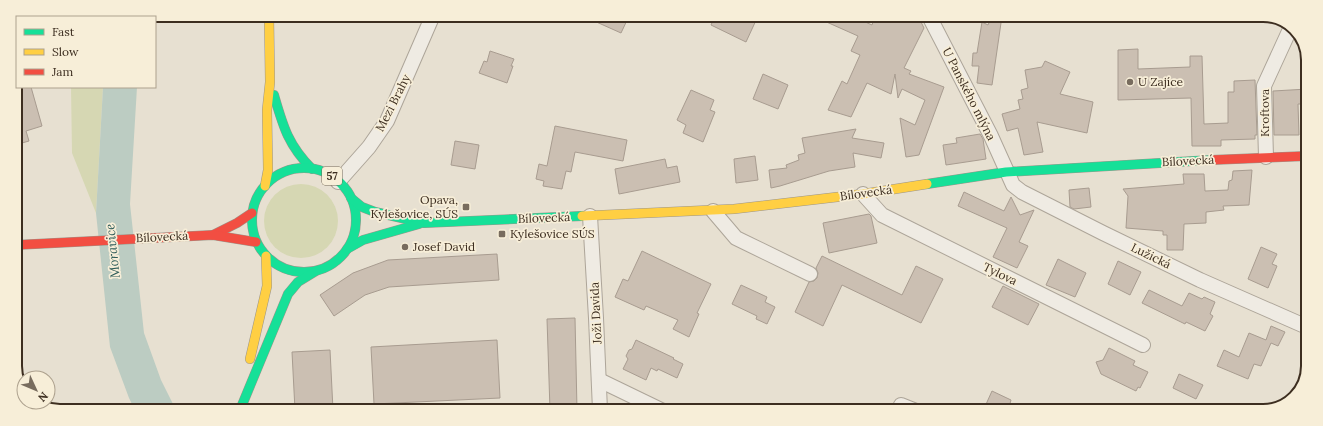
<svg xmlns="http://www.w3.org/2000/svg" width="1323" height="426" font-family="Lora,serif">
<rect width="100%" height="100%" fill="#e7e0d1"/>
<g fill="#d6d7b3">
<path d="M71 87H103L96 213 72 153Z"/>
<circle cx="301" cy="221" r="37"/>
</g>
<path fill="#bcccc2" d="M103 87H137L130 204 144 333 161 380 176 410H135L129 398 110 347 96 213Z"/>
<g fill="#cbbfb2" stroke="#a89c90">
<path d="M583 16H629L621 33Z"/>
<path d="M715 16H758L746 42 711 25Z"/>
<path d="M813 16H852L872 25 875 16H918L924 28 904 68 911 71 909 74 944 87 919 155 906 157 900 118 915 125 925 100 902 89 898 98 895 74 891 94 867 83 851 117 828 110 842 81 847 84 860 55 851 51 858 36Z"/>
<path d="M992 16H1002L992 85 977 83 979 66H972L973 53H977L982 22 988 25Z"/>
<path d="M1138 49V69L1190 67V56H1202L1204 124 1228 123V92H1234V81L1255 80 1257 135H1255V139L1221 140V146H1192L1191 98 1118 100V50Z"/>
<path d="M490 51 514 59 511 66H513L507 83 479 73 484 61 487 62Z"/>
<path d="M1045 61 1070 72 1060 94 1093 102 1087 133 1037 122 1043 152 1024 155 1018 128 1007 131 1002 114 1020 109 1018 100 1023 99 1021 90 1028 88 1025 70 1042 67Z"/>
<path d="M763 74 788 85 778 109 753 99Z"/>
<path d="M15 87H31L42 126 26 131 29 141 15 145Z"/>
<path d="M1308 89V104H1298L1299 135H1274L1273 91Z"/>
<path d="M691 90 714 100 710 110 715 112 703 142 683 133 686 125 677 120Z"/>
<path d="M555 126 627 140 623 161 575 152 571 172 566 171 562 189 543 186 544 181 536 179 539 164 547 166Z"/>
<path d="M856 129 852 138 884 143 881 158 853 153 855 167 829 171 780 186 771 188 769 170 787 168 786 165 799 160 798 155 805 153 802 138Z"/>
<path d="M980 134 983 139 986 159 946 165 943 145 957 143 956 138Z"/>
<path d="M455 141 479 145 475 169 451 165Z"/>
<path d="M755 156 758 180 736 183 734 159Z"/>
<path d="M665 159 667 168 677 166 680 182 619 194 615 169Z"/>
<path d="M1252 170 1249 205 1223 206 1224 210 1206 212V223L1184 224 1183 250H1167V235H1163V231L1126 228 1128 196 1123 189 1184 184 1183 174H1204L1205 191 1228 190 1229 181 1232 180 1233 171Z"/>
<path d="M1089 188 1091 207 1074 209 1070 207 1069 190Z"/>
<path d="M964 192 1004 211 1011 197 1020 215 1034 210 1019 242 1028 246 1017 268 993 257 1007 228 958 206Z"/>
<path d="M869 214 871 216 877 243 829 253 823 223Z"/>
<path d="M1261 247 1277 254 1272 264 1277 266 1268 288 1248 279Z"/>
<path d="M642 251 711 284 697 313 699 314 689 337 673 329 678 320 646 306 644 310 615 297 623 279 628 281Z"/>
<path d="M497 254 499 280 389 287 365 295 334 316 320 295 353 273 388 260Z"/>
<path d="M822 256 902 295 916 266 943 279 921 323 842 285 823 326 795 312 809 282 814 281 817 278 818 273 816 268Z"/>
<path d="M1058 259 1086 273 1075 297 1046 285Z"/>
<path d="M1118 261 1141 272 1130 295 1108 284Z"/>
<path d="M741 285 767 297 765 302 775 307 767 324 756 319 757 316 732 304Z"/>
<path d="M1003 286 1039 304 1028 325 992 307Z"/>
<path d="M1149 290 1182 306 1189 293 1202 299 1204 297 1215 302 1210 314 1213 316 1205 331 1186 322 1185 324 1142 303Z"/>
<path d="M575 318 577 410H550L547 319Z"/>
<path d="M1271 326 1285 332 1278 346 1271 343 1261 366 1254 364 1248 379 1217 366 1224 350 1239 357 1249 333 1266 340Z"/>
<path d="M497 340 500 398 374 404 371 347Z"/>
<path d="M636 340 674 358 673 359 683 364 677 378 658 369 657 371 651 368 646 380 623 369 628 359 626 356 629 350 632 349Z"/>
<path d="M1109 348 1135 361 1133 365 1148 372 1140 388 1138 387 1136 391 1101 374 1096 362 1103 360Z"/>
<path d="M330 350 333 410H295L292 352Z"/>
<path d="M1179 374 1203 385 1196 399 1173 388Z"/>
<path d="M992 391 1011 400 1008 411H983Z"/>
</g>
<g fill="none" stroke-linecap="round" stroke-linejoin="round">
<defs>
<g id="street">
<path d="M929 16 991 136 1013 185 1022 192 1103 233 1200 280 1307 327"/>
<path d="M1266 157 1264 86 1291 27"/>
<path d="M338 182 369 147 387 121 433 15"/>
<path d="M863 194 882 215 1143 345"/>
<path d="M713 211 736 238 810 274"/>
<path d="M590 216 596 318 600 410"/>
<path d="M599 380 661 410"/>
<path d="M898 411 901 405 916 411"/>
</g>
<g id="fast">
<path d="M274 95C283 126 288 145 312 169"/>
<circle cx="304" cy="220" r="52"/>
<path d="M927 184 1006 172 1211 160"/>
<path d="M351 198 362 207 375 212 424 223 582 216"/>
<path d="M347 249 363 240 419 224"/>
<path d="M240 410 288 294 298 282 316 271"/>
</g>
<g id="slow">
<path d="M265 186 268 170 267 110 270 82 269 15"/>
<path d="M582 216 734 209 863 194 927 184"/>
<path d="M250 359 267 286 266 256"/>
</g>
<g id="jam">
<path d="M1211 160 1307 156"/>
<path d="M213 235 237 223 252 213"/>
<path d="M15 245 213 235 256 242"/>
</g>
</defs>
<use href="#street" stroke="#ada599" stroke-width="16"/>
<use href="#fast" stroke="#9c958a" stroke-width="10"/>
<use href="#slow" stroke="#9c958a" stroke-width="10"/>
<use href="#jam" stroke="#9c958a" stroke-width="10"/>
<use href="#street" stroke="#efebe3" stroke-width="14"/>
<use href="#fast" stroke="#16e098" stroke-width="9"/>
<use href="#slow" stroke="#ffcf43" stroke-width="9"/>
<use href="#jam" stroke="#f24e42" stroke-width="9"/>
</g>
<g fill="#786c5e" stroke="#f7eed8" stroke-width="1.5">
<circle cx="1130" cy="82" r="4"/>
<rect x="462" y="203" width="8" height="8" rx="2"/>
<rect x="498" y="230" width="8" height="8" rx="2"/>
<circle cx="405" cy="247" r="4"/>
</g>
<g text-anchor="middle" stroke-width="3.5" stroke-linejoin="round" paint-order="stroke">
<rect fill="#f7eed8" stroke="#756857" stroke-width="1" x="322" y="167" width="20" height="18" rx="3"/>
<g font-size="11" font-weight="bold" fill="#3d2e20">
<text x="332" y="180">57</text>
</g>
<g font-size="12" fill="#3d2e20" stroke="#f7eed8" text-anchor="start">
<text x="1138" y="86">U Zajíce</text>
<text x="458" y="204" text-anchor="end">Opava,<tspan x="458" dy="14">Kylešovice, SÚS</tspan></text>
<text x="510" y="238">Kylešovice SÚS</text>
<text x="413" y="251">Josef David</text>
</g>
<g font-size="12" fill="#3d2e20" stroke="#f7eed8">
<text transform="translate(969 94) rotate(63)" y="4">U Panského mlýna</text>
<text transform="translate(393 103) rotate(-63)" y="4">Mezi Brahy</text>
<text transform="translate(1265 113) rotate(-90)" y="4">Kroftova</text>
<text transform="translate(1188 161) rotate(-3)" y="4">Bílovecká</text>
<text transform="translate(866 193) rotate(-8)" y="4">Bílovecká</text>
<text transform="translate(544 218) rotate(-2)" y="4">Bílovecká</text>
<text transform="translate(162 237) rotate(-3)" y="4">Bílovecká</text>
<text transform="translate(1151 256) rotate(26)" y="4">Lužická</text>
<text transform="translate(1000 274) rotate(26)" y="4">Tylova</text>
<text transform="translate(596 313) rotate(-93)" y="4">Joži Davida</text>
</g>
<g font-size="13" font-style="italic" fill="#2f5d5a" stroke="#f7eed8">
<text transform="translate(112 251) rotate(-96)" y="5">Moravice</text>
</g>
</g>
<path d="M0 0H1323V426H0ZM60 22H1263A38 38 0 0 1 1301 60V366A38 38 0 0 1 1263 404H60A38 38 0 0 1 22 366V60A38 38 0 0 1 60 22Z" fill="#f7eed8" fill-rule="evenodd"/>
<path fill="none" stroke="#3d2e20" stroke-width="2" d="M60 22H1263A38 38 0 0 1 1301 60V366A38 38 0 0 1 1263 404H60A38 38 0 0 1 22 366V60A38 38 0 0 1 60 22Z"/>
<rect x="16" y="16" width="140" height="72" fill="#f7eed8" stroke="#ada18e"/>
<rect x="24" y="29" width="20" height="6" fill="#16e098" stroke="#ada18e"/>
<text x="52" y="36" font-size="12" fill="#3d2e20">Fast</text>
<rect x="24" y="49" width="20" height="6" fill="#ffcf43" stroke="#ada18e"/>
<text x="52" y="56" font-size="12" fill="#3d2e20">Slow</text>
<rect x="24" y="69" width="20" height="6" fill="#f24e42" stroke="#ada18e"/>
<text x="52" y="76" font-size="12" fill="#3d2e20">Jam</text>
<g transform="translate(36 390) rotate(134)"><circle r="19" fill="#f7eed8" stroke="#ada18e"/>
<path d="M0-3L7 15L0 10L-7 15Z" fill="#786c5e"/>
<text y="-6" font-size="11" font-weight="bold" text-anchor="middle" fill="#3d2e20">N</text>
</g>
</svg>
